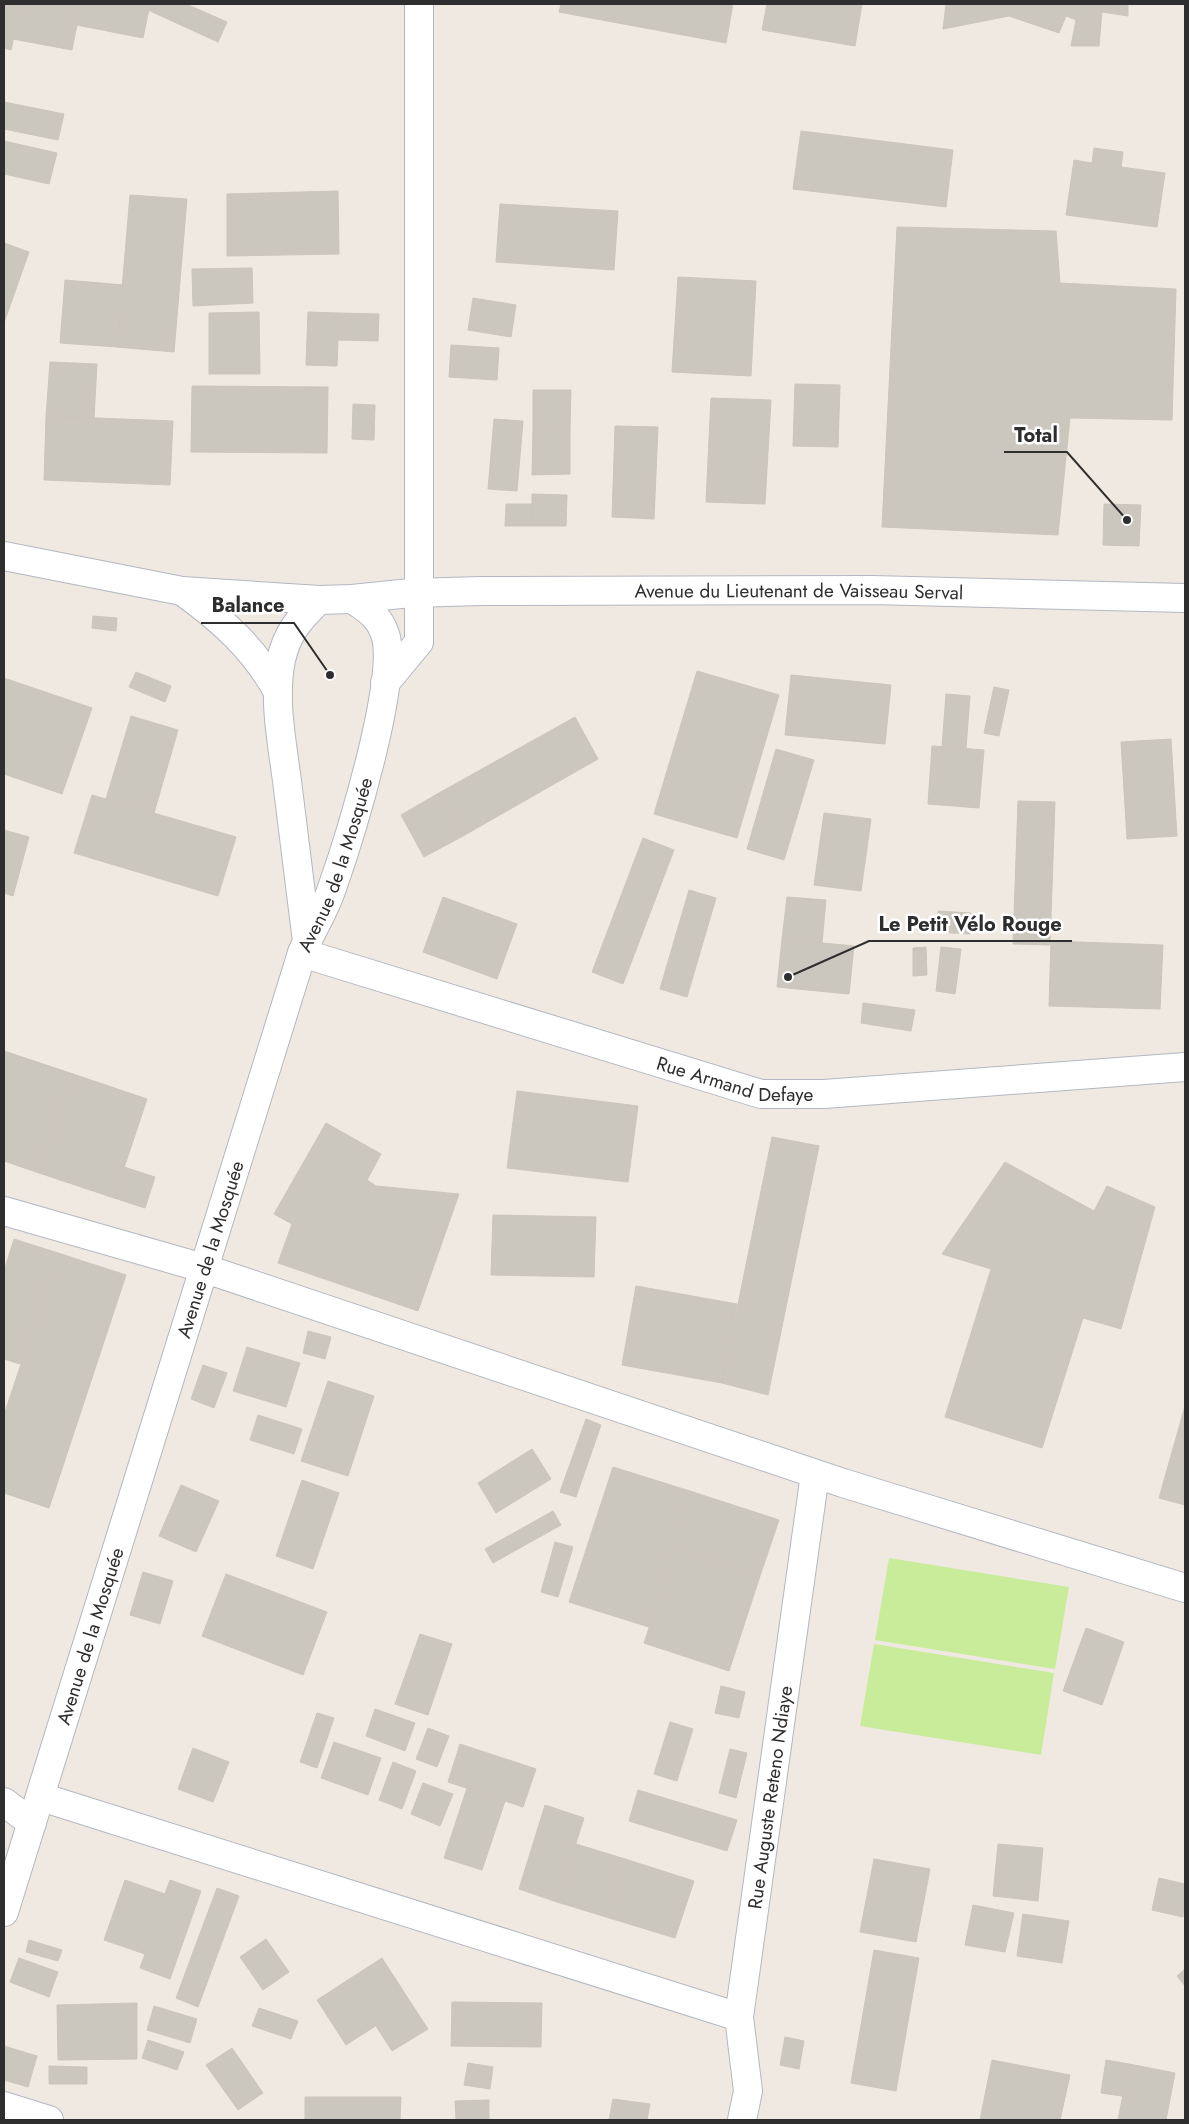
<svg xmlns="http://www.w3.org/2000/svg" width="1189" height="2124" font-family="Jost,sans-serif">
<rect width="100%" height="100%" fill="#efe9e1"/>
<g fill="#c9ec9a">
<path d="M889 1558 1069 1587 1055 1669 875 1640Z"/>
<path d="M874 1644 1054 1673 1041 1755 860 1726Z"/>
</g>
<g fill="#cbc7bf" stroke="#cbc5ba">
<path d="M4 4H21L11 50 4 48Z"/>
<path d="M21 4H81L72 50 13 39Z"/>
<path d="M81 4H150L143 38 77 25Z"/>
<path d="M150 4H186L227 22 218 42 148 10Z"/>
<path d="M561 4H733L726 43 559 12Z"/>
<path d="M767 4H862L855 46 762 30Z"/>
<path d="M946 4H1128V16L1102 12 1099 46H1071L1076 20 1066 16 1059 33 1009 16 943 29Z"/>
<path d="M4 102 64 114 58 140 4 129Z"/>
<path d="M801 131 953 150 946 207 793 189Z"/>
<path d="M4 141 57 153 49 184 4 174Z"/>
<path d="M1094 148 1123 152 1121 167 1165 173 1157 227 1066 215 1074 160 1092 163Z"/>
<path d="M338 191 339 254 227 256V194Z"/>
<path d="M130 195 187 199 174 352 117 347Z"/>
<path d="M500 204 618 211 614 270 496 262Z"/>
<path d="M897 227 1056 231 1060 283 1176 289 1172 420 1070 418 1058 535 882 527Z"/>
<path d="M4 243 29 252 4 323Z"/>
<path d="M252 268 253 303 193 306 192 269Z"/>
<path d="M678 277 756 281 751 376 672 372Z"/>
<path d="M65 280 123 285 117 347 60 343Z"/>
<path d="M473 298 516 305 511 337 468 330Z"/>
<path d="M259 312 260 374H209V313Z"/>
<path d="M308 312 339 313 337 366 306 365Z"/>
<path d="M339 313 379 314 378 341 338 340Z"/>
<path d="M451 345 499 348 497 380 449 377Z"/>
<path d="M50 362 97 364 94 418 46 416Z"/>
<path d="M795 384 840 385 838 447 793 446Z"/>
<path d="M192 386 328 387 327 453 191 452Z"/>
<path d="M533 390H571L570 429H533Z"/>
<path d="M711 398 771 400 765 504 706 502Z"/>
<path d="M353 404 375 405 374 440 352 439Z"/>
<path d="M46 416 173 421 170 485 44 480Z"/>
<path d="M494 419 523 421 517 491 488 489Z"/>
<path d="M615 426 658 427 654 519 612 517Z"/>
<path d="M533 429H570V474L532 475Z"/>
<path d="M532 494 567 495 566 526H532Z"/>
<path d="M506 504H532V526H505Z"/>
<path d="M1104 504 1141 505 1139 546 1103 545Z"/>
<path d="M93 616 117 618 116 631 92 628Z"/>
<path d="M697 671 779 695 737 838 654 814Z"/>
<path d="M136 672 171 686 165 702 129 687Z"/>
<path d="M791 675 891 685 885 744 785 735Z"/>
<path d="M4 678 92 708 62 794 4 774Z"/>
<path d="M994 687 1009 690 999 736 984 733Z"/>
<path d="M946 694 970 696 966 749 942 747Z"/>
<path d="M131 716 178 730 154 813 106 799Z"/>
<path d="M575 717 598 759 463 836 439 793Z"/>
<path d="M1171 739 1177 836 1127 839 1121 742Z"/>
<path d="M932 746 984 750 979 808 928 804Z"/>
<path d="M776 749 814 760 784 860 747 849Z"/>
<path d="M439 793 463 836 424 857 401 815Z"/>
<path d="M92 795 236 837 218 896 74 853Z"/>
<path d="M1018 801 1055 802 1050 945 1013 944Z"/>
<path d="M824 813 871 819 861 891 814 885Z"/>
<path d="M4 830 29 837 13 896 4 893Z"/>
<path d="M643 838 674 850 623 984 592 972Z"/>
<path d="M689 890 716 898 687 997 660 989Z"/>
<path d="M443 897 517 924 497 979 423 952Z"/>
<path d="M787 897 826 900 822 943 782 939Z"/>
<path d="M938 911 971 913 970 934 937 932Z"/>
<path d="M782 939 854 946 849 994 777 987Z"/>
<path d="M1051 941 1163 945 1160 1009 1049 1006Z"/>
<path d="M926 947 927 975 913 976V948Z"/>
<path d="M941 947 961 949 955 994 936 991Z"/>
<path d="M863 1003 915 1010 911 1031 861 1023Z"/>
<path d="M4 1051 73 1074 39 1173 4 1161Z"/>
<path d="M73 1074 147 1099 114 1198 39 1173Z"/>
<path d="M517 1091 638 1106 628 1182 507 1168Z"/>
<path d="M326 1123 381 1154 367 1180 376 1186 459 1194 418 1311 278 1263 292 1224 274 1214Z"/>
<path d="M772 1137 819 1146 768 1395 722 1383Z"/>
<path d="M1005 1162 1094 1211 1107 1186 1155 1207 1121 1329 1083 1318 1042 1448 945 1417 991 1269 942 1254Z"/>
<path d="M124 1167 155 1177 145 1208 114 1198Z"/>
<path d="M493 1215 596 1217 594 1277 491 1275Z"/>
<path d="M14 1239 58 1253 20 1364 4 1359V1271Z"/>
<path d="M58 1253 126 1275 49 1508 4 1493V1415Z"/>
<path d="M636 1286 737 1304 722 1383 622 1365Z"/>
<path d="M308 1331 331 1337 325 1359 303 1353Z"/>
<path d="M247 1347 300 1363 286 1407 233 1391Z"/>
<path d="M203 1365 227 1373 214 1408 191 1399Z"/>
<path d="M328 1381 374 1396 348 1476 301 1461Z"/>
<path d="M1185 1406V1505L1159 1498Z"/>
<path d="M258 1415 302 1429 294 1454 250 1440Z"/>
<path d="M586 1419 601 1425 576 1497 560 1492Z"/>
<path d="M532 1449 551 1479 496 1513 478 1483Z"/>
<path d="M613 1467 693 1492 649 1627 569 1602Z"/>
<path d="M302 1480 339 1493 313 1569 276 1556Z"/>
<path d="M181 1485 219 1501 196 1552 159 1536Z"/>
<path d="M693 1492 779 1520 760 1576 675 1549Z"/>
<path d="M553 1511 561 1525 493 1563 485 1549Z"/>
<path d="M555 1542 573 1547 558 1597 541 1592Z"/>
<path d="M675 1549 760 1576 729 1671 644 1643Z"/>
<path d="M143 1572 173 1581 160 1624 130 1615Z"/>
<path d="M226 1574 327 1612 303 1675 202 1636Z"/>
<path d="M1086 1628 1124 1642 1102 1705 1063 1691Z"/>
<path d="M420 1634 452 1644 428 1715 395 1704Z"/>
<path d="M721 1686 745 1692 739 1718 715 1713Z"/>
<path d="M375 1709 415 1723 405 1751 366 1736Z"/>
<path d="M317 1713 334 1718 317 1768 300 1762Z"/>
<path d="M670 1722 693 1729 677 1781 654 1774Z"/>
<path d="M428 1728 449 1736 437 1767 416 1759Z"/>
<path d="M334 1742 381 1758 368 1795 321 1778Z"/>
<path d="M460 1744 536 1769 523 1807 448 1782Z"/>
<path d="M193 1748 229 1762 213 1802 178 1789Z"/>
<path d="M730 1749 747 1753 736 1798 719 1793Z"/>
<path d="M393 1762 416 1771 402 1809 379 1800Z"/>
<path d="M423 1783 453 1794 440 1826 411 1814Z"/>
<path d="M467 1788 505 1801 482 1870 444 1858Z"/>
<path d="M638 1790 737 1820 727 1851 629 1821Z"/>
<path d="M545 1805 584 1818 557 1902 519 1889Z"/>
<path d="M576 1844 625 1859 606 1917 557 1902Z"/>
<path d="M998 1844 1043 1848 1038 1901 993 1896Z"/>
<path d="M625 1859 694 1881 675 1938 606 1917Z"/>
<path d="M874 1859 930 1869 916 1942 860 1932Z"/>
<path d="M1159 1878 1185 1884 1183 1917 1152 1910Z"/>
<path d="M125 1880 165 1894 170 1880 201 1891 170 1979 140 1968 145 1954 104 1940Z"/>
<path d="M217 1888 239 1896 198 2007 176 1998Z"/>
<path d="M973 1905 1014 1913 1005 1952 965 1945Z"/>
<path d="M1023 1914 1069 1921 1062 1963 1017 1956Z"/>
<path d="M266 1939 289 1972 263 1990 240 1957Z"/>
<path d="M29 1940 62 1950 58 1961 26 1952Z"/>
<path d="M874 1950 919 1958 896 2091 851 2083Z"/>
<path d="M19 1958 58 1972 49 1997 10 1982Z"/>
<path d="M382 1958 411 2003 346 2045 317 2000Z"/>
<path d="M1185 1969V1986L1177 1976Z"/>
<path d="M452 2002 542 2003 541 2047 451 2046Z"/>
<path d="M137 2003V2059L58 2060 57 2005Z"/>
<path d="M411 2003 428 2029 392 2051 376 2026Z"/>
<path d="M154 2006 197 2019 190 2043 147 2030Z"/>
<path d="M259 2008 298 2021 291 2039 252 2026Z"/>
<path d="M785 2037 804 2041 799 2069 780 2065Z"/>
<path d="M148 2040 184 2052 177 2070 142 2058Z"/>
<path d="M4 2046 37 2056 28 2087 4 2080Z"/>
<path d="M232 2048 263 2093 238 2110 206 2065Z"/>
<path d="M992 2060 1070 2075 1060 2120H980Z"/>
<path d="M1106 2060 1129 2064 1122 2096 1101 2093Z"/>
<path d="M468 2063 493 2067 490 2089 464 2085Z"/>
<path d="M1129 2064 1175 2073 1166 2120H1118Z"/>
<path d="M49 2066 87 2067V2084H49Z"/>
<path d="M305 2097H401L400 2120H305Z"/>
<path d="M613 2099 650 2104 647 2120H609Z"/>
<path d="M489 2100V2120H456L455 2101Z"/>
</g>
<g fill="none" stroke-linecap="round" stroke-linejoin="round">
<defs>
<g id="minor">
<path d="M419 4V593"/>
<path id="s1" d="M302 953 761 1094H824L1185 1067"/>
<path d="M4 1211 203 1268 843 1483 1185 1588"/>
<path d="M41 1797 739 2017"/>
<path d="M4 1802 32 1823"/>
<path d="M4 2106 49 2120"/>
<path id="s2" d="M742 2120 748 2091 739 2017 815 1474"/>
</g>
<g id="tertiary">
<path id="s3" d="M4 556 182 591 319 600 352 599 411 593 482 591 872 590 1185 598"/>
<path d="M182 591C222 620 254 648 278 692"/>
<path d="M385 683 419 642V593"/>
<path d="M307 941C300 888 294 835 287 781 282 742 273 699 281 660 287 633 299 619 319 600"/>
<path id="s4" d="M4 1912 302 953C311 931 325 910 332 888 349 840 400 677 385 634 379 616 367 609 352 599"/>
</g>
</defs>
<use href="#minor" stroke="#b4b7c1" stroke-width="30"/>
<use href="#tertiary" stroke="#b4b7c1" stroke-width="30"/>
<use href="#minor" stroke="#fff" stroke-width="28"/>
<use href="#tertiary" stroke="#fff" stroke-width="28"/>
</g>
<g text-anchor="middle" stroke-width="5" stroke-linejoin="round" paint-order="stroke">
<g font-size="19" fill="#2e2e2e" stroke="#fff">
<text dy="7" stroke="none"><textPath href="#s3" startOffset="799">Avenue du Lieutenant de Vaisseau Serval</textPath></text>
<text dy="7" stroke="none"><textPath href="#s4" startOffset="1099">Avenue de la Mosquée</textPath></text>
<text dy="7" stroke="none"><textPath href="#s1" startOffset="452">Rue Armand Defaye</textPath></text>
<text dy="7" stroke="none"><textPath href="#s4" startOffset="694">Avenue de la Mosquée</textPath></text>
<text dy="7" stroke="none"><textPath href="#s4" startOffset="289">Avenue de la Mosquée</textPath></text>
<text dy="7" stroke="none"><textPath href="#s2" startOffset="326">Rue Auguste Reteno Ndiaye</textPath></text>
</g>
</g>
<path fill="none" stroke="#2e2e2e" stroke-width="2" d="M1127 520L1067 452H1004M330 675L294 623H201M788 977L869 941H1072"/>
<g fill="#2e2e2e" stroke="#fff" stroke-width="2">
<circle cx="1127" cy="520" r="5"/>
<circle cx="330" cy="675" r="5"/>
<circle cx="788" cy="977" r="5"/>
</g>
<g font-size="20" text-anchor="middle" font-weight="bold" fill="#2e2e2e" stroke="#fff" stroke-width="5" stroke-linejoin="round" paint-order="stroke">
<text x="1036" y="442">Total</text>
<text x="248" y="612">Balance</text>
<text x="970" y="931">Le Petit Vélo Rouge</text>
</g>
<rect width="1189" height="2124" fill="none" stroke="#2e2e2e" stroke-width="10"/>
</svg>
